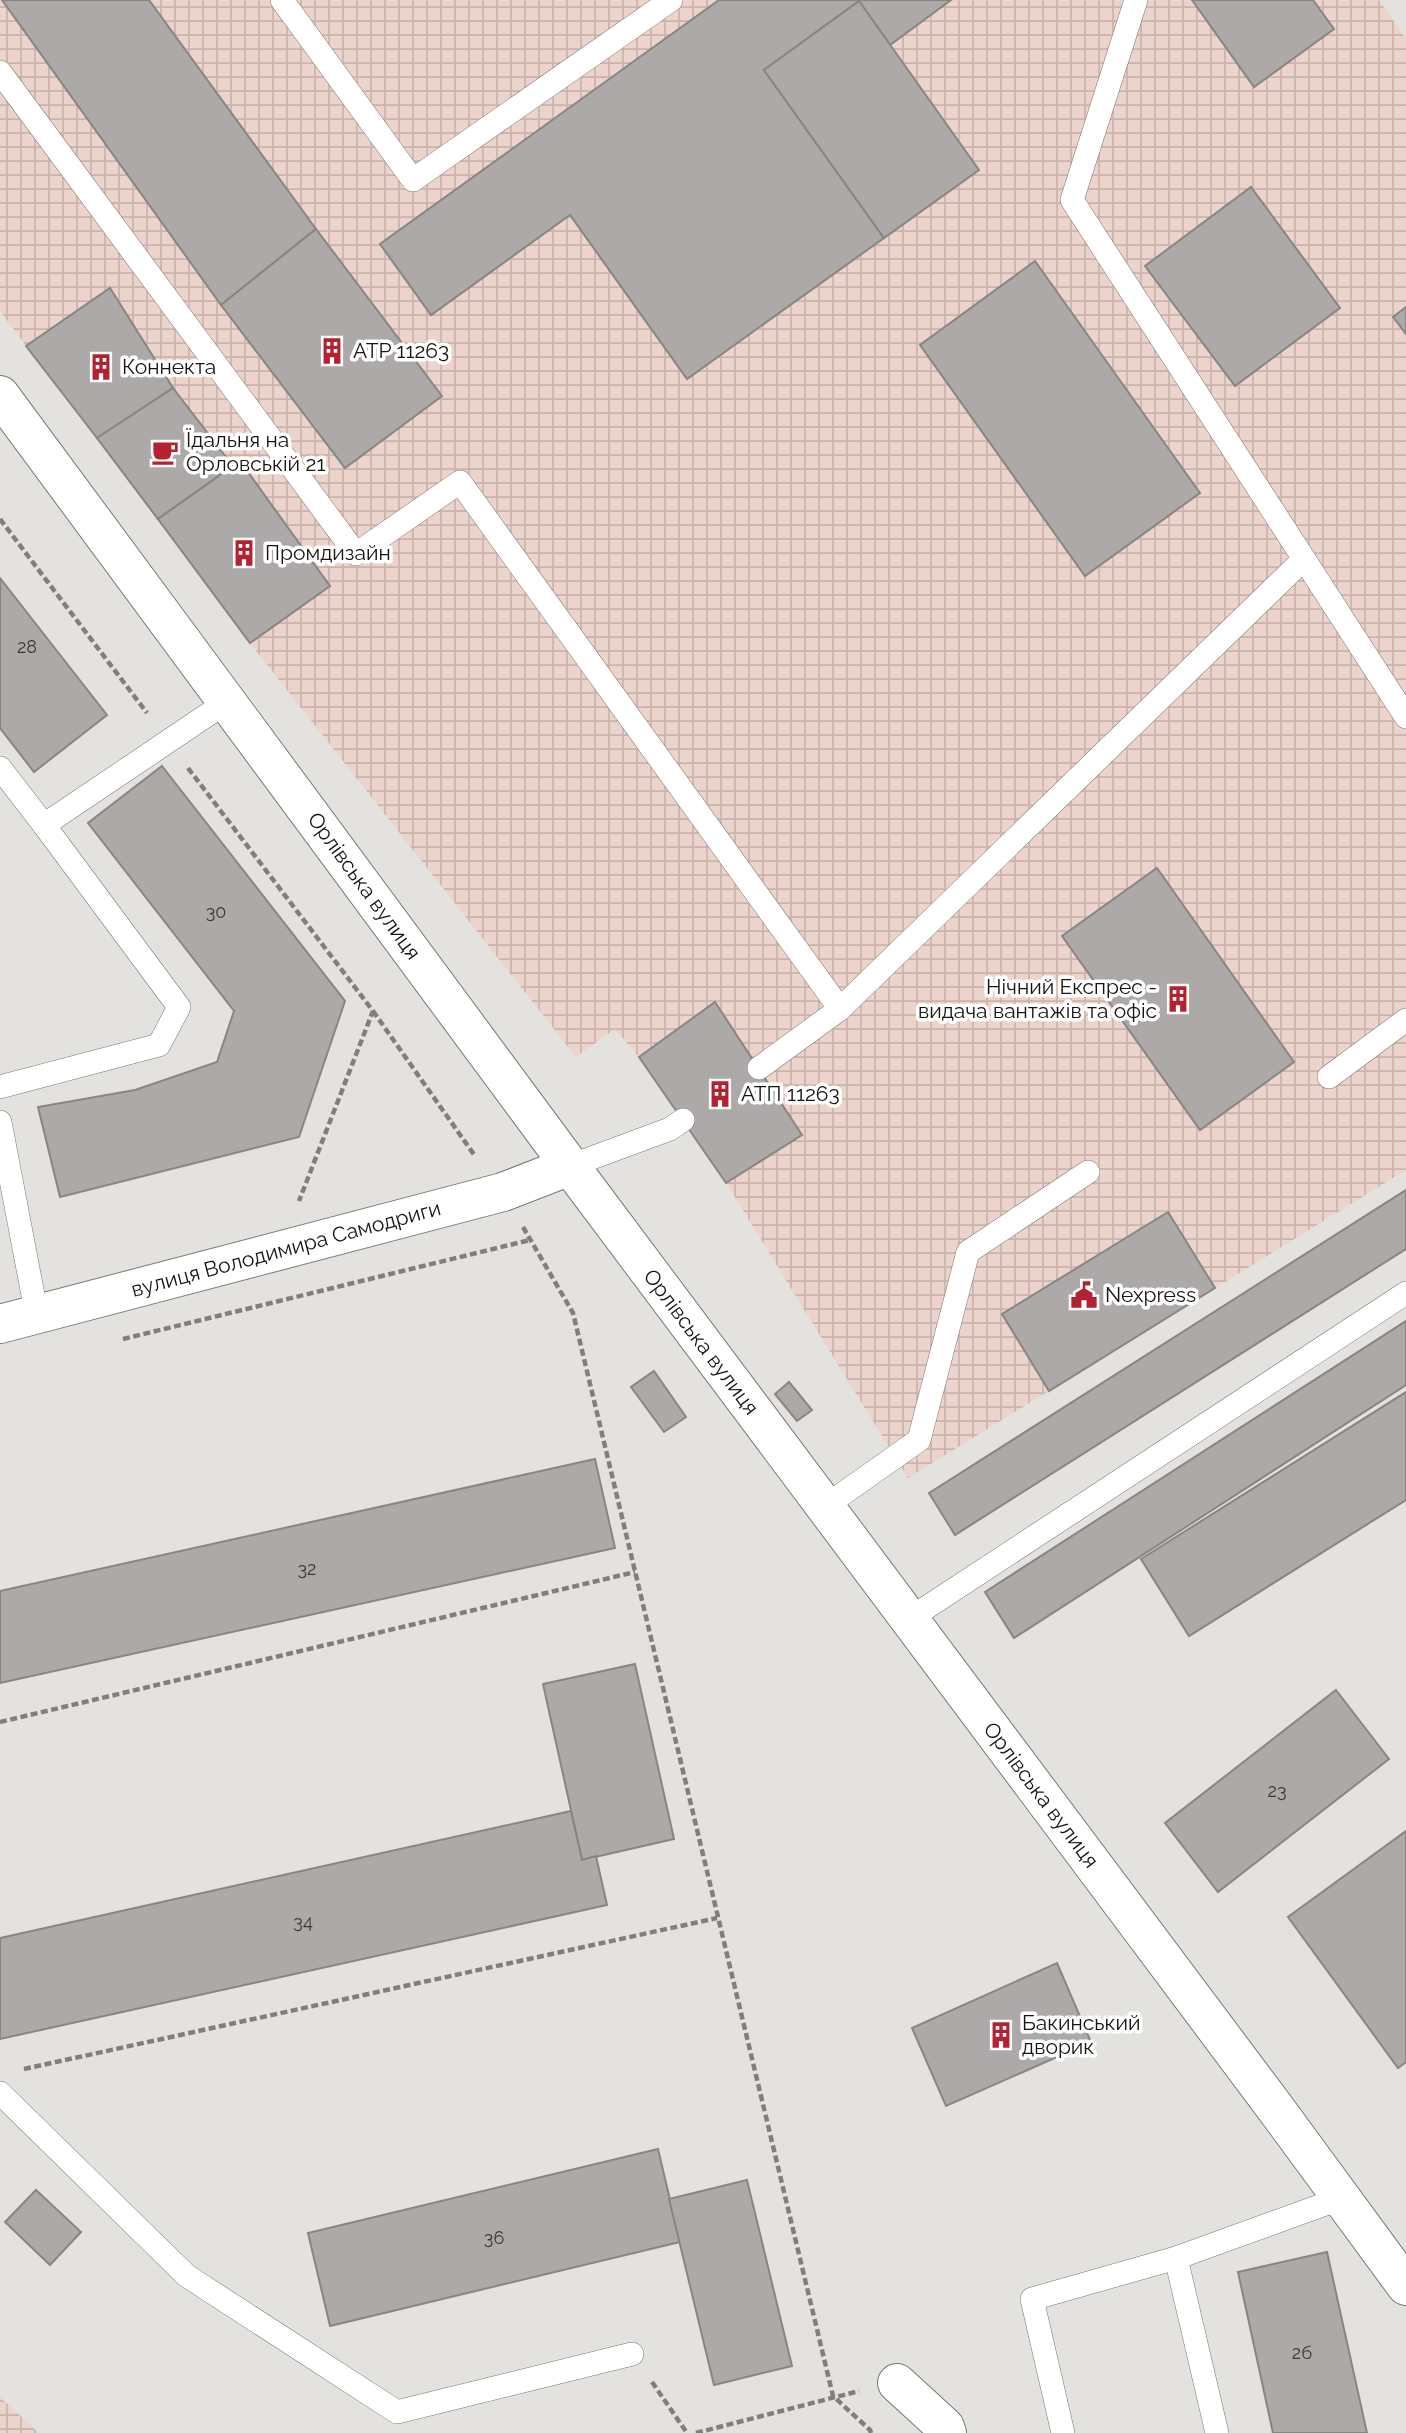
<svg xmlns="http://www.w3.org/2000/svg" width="1406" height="2433" font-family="Raleway,sans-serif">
<defs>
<pattern id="industrial-grid" width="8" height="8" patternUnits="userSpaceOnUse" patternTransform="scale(1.75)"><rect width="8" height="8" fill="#ecd3cb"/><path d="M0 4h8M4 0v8" fill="none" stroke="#cab4ad"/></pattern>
</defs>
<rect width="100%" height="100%" fill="#e4e2df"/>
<g fill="url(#industrial-grid)">
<path d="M0 0H1379L1406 39V1170L908 1478 726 1183 639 1057 615 1029 576 1057 250 643 0 311Z"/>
<path d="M0 2397 39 2433H0Z"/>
</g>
<g fill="#ada9a8" stroke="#888584" stroke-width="2">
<path d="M2 0H149L316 229 221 305Z"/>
<path d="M719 0H951L890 45 859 1 764 70 884 238 687 379 570 215 431 315 380 244Z"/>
<path d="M1192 0H1313L1334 29 1254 87Z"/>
<path d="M859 1 979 170 884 238 764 70Z"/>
<path d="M1251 187 1340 308 1235 386 1145 266Z"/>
<path d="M316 229 442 396 345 468 221 305Z"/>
<path d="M1035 261 1200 493 1085 576 920 345Z"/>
<path d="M110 288 173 388 97 438 26 346Z"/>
<path d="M1406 307V334L1393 317Z"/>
<path d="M173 388 233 466 158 519 97 438Z"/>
<path d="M240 461 330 586 250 643 158 519Z"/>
<path d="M0 578 107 715 34 772 0 728Z"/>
<path d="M162 766 345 1001 299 1137 60 1197 38 1107 135 1090 217 1062 234 1011 88 823Z"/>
<path d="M1157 868 1294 1062 1200 1130 1062 936Z"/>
<path d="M715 1002 802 1135 726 1183 639 1057Z"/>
<path d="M1406 1190V1249L955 1535 929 1493Z"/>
<path d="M1168 1212 1215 1288 1049 1391 1002 1314Z"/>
<path d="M1406 1321V1385L1014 1638 985 1592Z"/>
<path d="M654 1371 686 1417 664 1432 631 1387Z"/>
<path d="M789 1382 812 1410 797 1421 775 1394Z"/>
<path d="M1406 1392V1500L1189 1636 1141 1559Z"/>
<path d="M595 1459 615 1548 0 1683V1591Z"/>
<path d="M635 1664 674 1839 582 1860 543 1684Z"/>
<path d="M1336 1690 1389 1759 1218 1892 1165 1823Z"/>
<path d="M571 1811 582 1860 596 1856 607 1905 0 2039V1938Z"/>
<path d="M1406 1831V2062L1398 2068 1288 1917Z"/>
<path d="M1057 1963 1091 2042 946 2106 912 2028Z"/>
<path d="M658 2149 680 2242 330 2326 308 2233Z"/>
<path d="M747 2180 792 2366 714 2385 669 2199Z"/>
<path d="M36 2190 81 2232 50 2265 5 2222Z"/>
<path d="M1327 2252 1367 2433H1273L1238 2272Z"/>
</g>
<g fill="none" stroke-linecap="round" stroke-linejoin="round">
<defs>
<g id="lane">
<path d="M282 0 413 180 671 0"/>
<path d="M0 72 356 554 460 482 840 1009 759 1068"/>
<path d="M1304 559 1406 717"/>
<path d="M0 768 44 825 228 701"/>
<path d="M840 1009 1304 559 1072 200 1136 0"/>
<path d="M1329 1077 1406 1020"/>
<path d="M0 1087 159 1045 179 1007 44 825"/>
<path d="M0 1122 37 1316"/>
<path d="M570 1166 670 1129 683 1120"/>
<path d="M824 1507 919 1440 968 1252 1088 1172"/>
<path d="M909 1619 1406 1293"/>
<path d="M0 2093 187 2276 397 2412 632 2354"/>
<path d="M1063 2433 1032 2299 1176 2258"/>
<path d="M1217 2433 1176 2258 1342 2198"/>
</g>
<g id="street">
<path d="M0 1324 503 1192 570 1166"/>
<path d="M897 2383 945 2427 947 2433"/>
</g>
<path id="secondary" d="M0 395 570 1166 1276 2109 1406 2286"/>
</defs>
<use href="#lane" stroke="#7a7876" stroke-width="24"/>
<use href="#street" stroke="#7a7876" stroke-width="40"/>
<use href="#secondary" stroke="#7a7876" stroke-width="40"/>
<g stroke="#817f7d" stroke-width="4.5" stroke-dasharray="7 3.5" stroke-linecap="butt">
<path d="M0 519 147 713"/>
<path d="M188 768 373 1011 299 1201"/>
<path d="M373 1011 475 1156"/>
<path d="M523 1227 573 1313 833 2396 870 2430 871 2433"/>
<path d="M123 1339 530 1240"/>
<path d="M0 1722 635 1572"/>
<path d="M24 2069 717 1918"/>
<path d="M652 2382 687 2433"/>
<path d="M696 2433 859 2391"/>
</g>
<use href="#lane" stroke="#fff" stroke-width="23"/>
<use href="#street" stroke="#fff" stroke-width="38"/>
<use href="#secondary" stroke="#fff" stroke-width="38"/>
</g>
<defs>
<symbol id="building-bare" viewBox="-9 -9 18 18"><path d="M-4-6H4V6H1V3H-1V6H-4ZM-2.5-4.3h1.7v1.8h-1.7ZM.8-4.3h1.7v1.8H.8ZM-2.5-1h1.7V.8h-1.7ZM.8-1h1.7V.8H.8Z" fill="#b42231" stroke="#fff" stroke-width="2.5" paint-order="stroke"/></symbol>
<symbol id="cafe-bare" viewBox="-9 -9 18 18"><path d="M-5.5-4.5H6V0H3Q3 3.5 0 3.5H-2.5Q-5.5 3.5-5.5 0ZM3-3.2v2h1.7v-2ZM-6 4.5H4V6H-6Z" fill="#b42231" stroke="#fff" stroke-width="2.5" paint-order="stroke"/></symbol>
<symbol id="civic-bare" viewBox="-9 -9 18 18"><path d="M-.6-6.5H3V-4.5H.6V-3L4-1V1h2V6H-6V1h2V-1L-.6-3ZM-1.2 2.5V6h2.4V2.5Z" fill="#b42231" stroke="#fff" stroke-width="2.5" paint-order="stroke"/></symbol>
</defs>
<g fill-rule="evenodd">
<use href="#building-bare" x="313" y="332" width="38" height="38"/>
<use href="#building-bare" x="82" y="348" width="38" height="38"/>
<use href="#cafe-bare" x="146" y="433" width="38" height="38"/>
<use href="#building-bare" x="225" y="534" width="38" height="38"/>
<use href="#building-bare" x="1159" y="980" width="38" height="38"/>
<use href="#building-bare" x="701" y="1075" width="38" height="38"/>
<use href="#civic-bare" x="1065" y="1276" width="38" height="38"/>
<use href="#building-bare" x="982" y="2016" width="38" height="38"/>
</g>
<g text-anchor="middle" stroke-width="7" stroke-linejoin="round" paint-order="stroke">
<g font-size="18" fill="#3b3938">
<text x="27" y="653">28</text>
<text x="216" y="918">30</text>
<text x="307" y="1575">32</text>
<text x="1277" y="1797">23</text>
<text x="303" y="1928">34</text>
<text x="494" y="2244">36</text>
<text x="1302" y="2359">2б</text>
</g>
<g font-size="21" fill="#151413" stroke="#fff" text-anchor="start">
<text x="353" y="358">ATP 11263</text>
<text x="122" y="374">Коннекта</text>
<text x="186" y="447">Їдальня на<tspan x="186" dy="24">Орловській 21</tspan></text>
<text x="265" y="560">Промдизайн</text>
<text x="1157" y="994" text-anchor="end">Нічний Експрес -<tspan x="1157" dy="24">видача вантажів та офіс</tspan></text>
<text x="741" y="1101">АТП 11263</text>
<text x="1105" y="1302">Nexpress</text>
<text x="1022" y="2030">Бакинський<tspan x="1022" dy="24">дворик</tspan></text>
</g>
<g font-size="21" fill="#151413" stroke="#fff">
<text transform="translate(364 886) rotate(54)" y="7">Орлівська вулиця</text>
<text transform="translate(286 1249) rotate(-15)" y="7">вулиця Володимира Самодриги</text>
<text transform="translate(701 1342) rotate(53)" y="7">Орлівська вулиця</text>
<text transform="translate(1041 1795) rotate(53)" y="7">Орлівська вулиця</text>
</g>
</g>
</svg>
